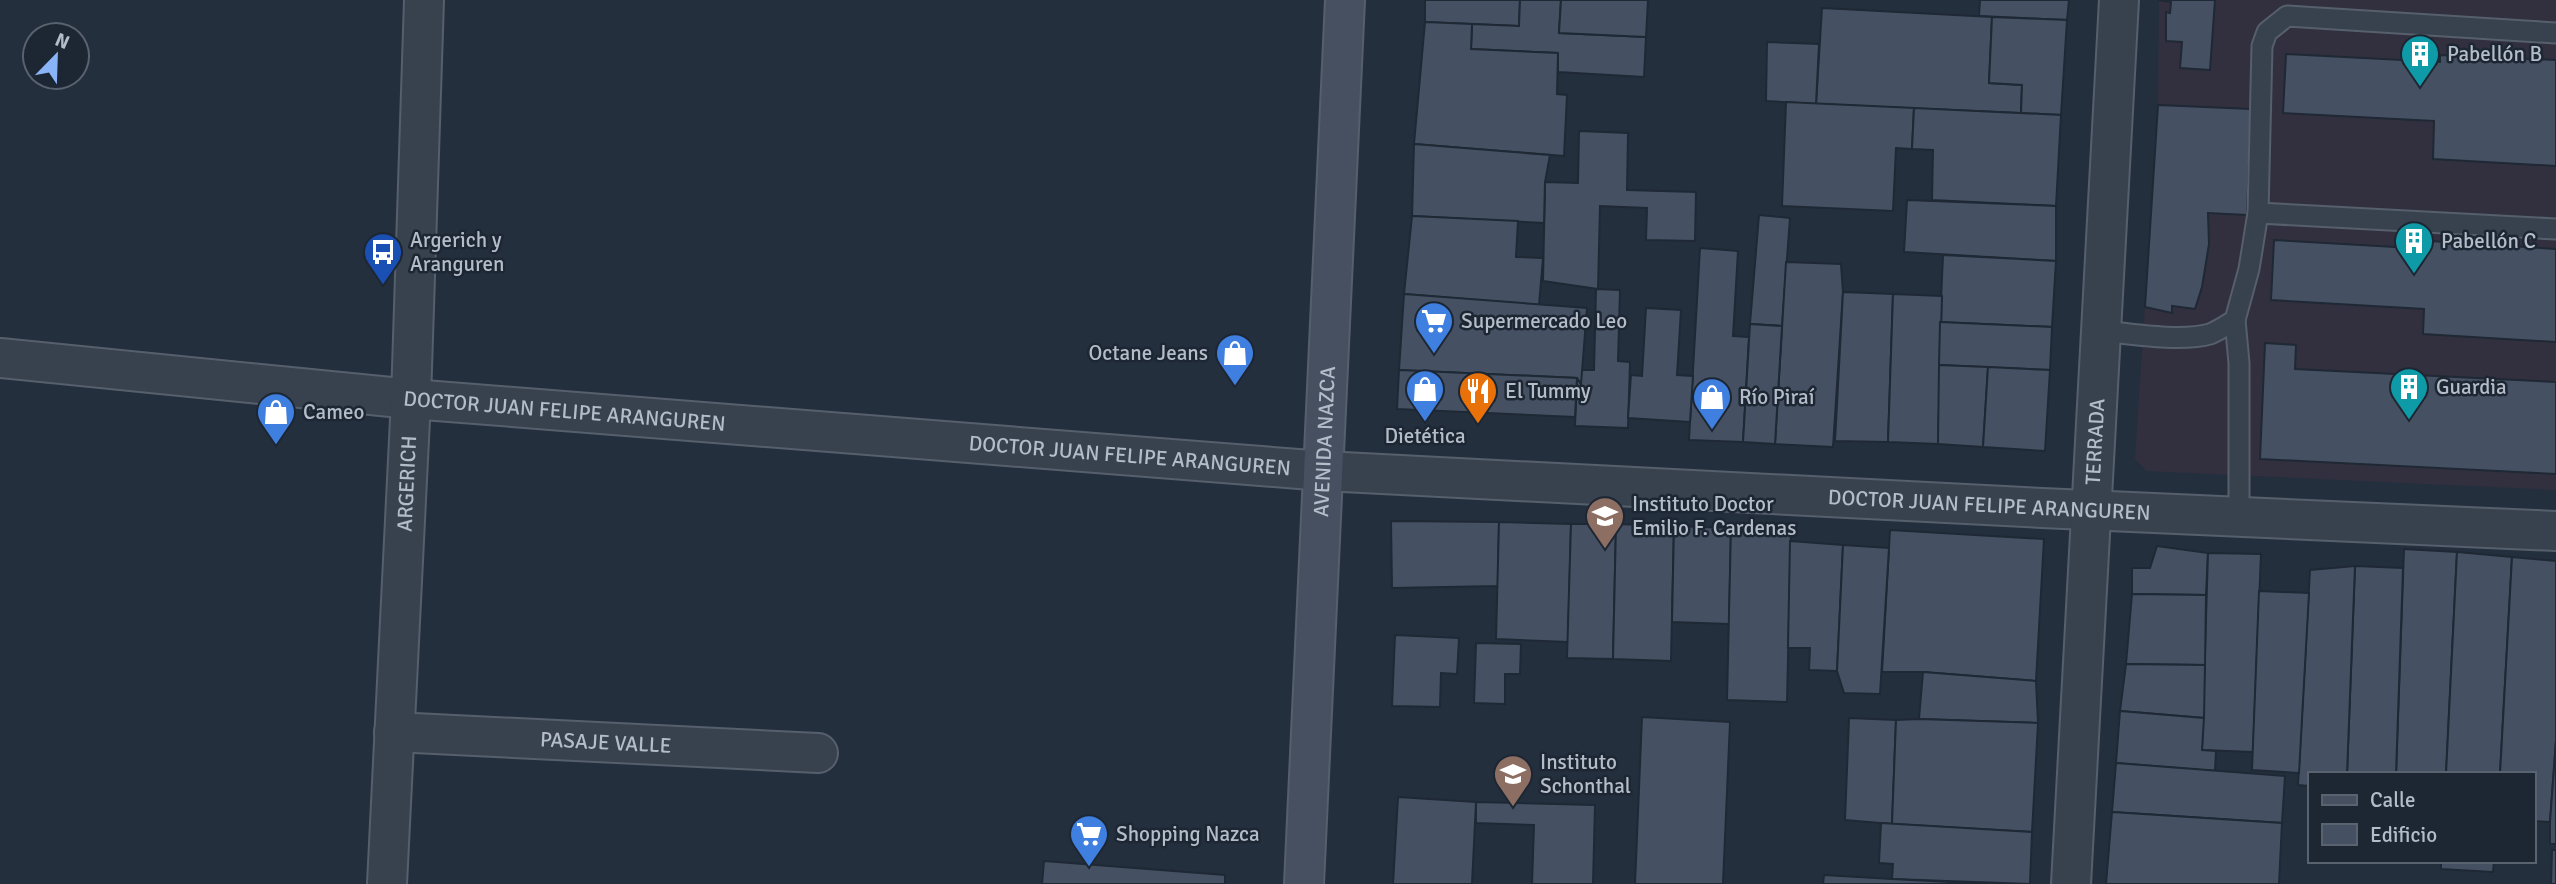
<svg xmlns="http://www.w3.org/2000/svg" width="2556" height="884" font-family="Signika,sans-serif">
<rect width="100%" height="100%" fill="#242f3e"/>
<path fill="#32303f" d="M2159 0H2556V490L2147 471 2135 459 2158 105Z"/>
<g fill="#455162" stroke="#1f2835" stroke-width="2">
<path d="M1425 0H1520L1519 26 1425 22Z"/>
<path d="M1520 0H1561L1559 33 1646 37 1644 77 1558 72V53L1471 49 1472 24 1519 26Z"/>
<path d="M1561 0H1648L1646 37 1559 33Z"/>
<path d="M1980 0H2069L2067 20 1979 16Z"/>
<path d="M2159 0H2215L2210 70 2180 68 2182 42 2166 41V12L2170 13 2171 2Z"/>
<path d="M1822 8 1992 17 1989 83 2022 85 2021 113 1816 104Z"/>
<path d="M1992 17 2067 20 2061 115 2021 113 2022 85 1989 83Z"/>
<path d="M1425 22 1472 24 1471 49 1558 53 1557 94 1567 95 1564 156 1414 144Z"/>
<path d="M1767 42 1819 44 1816 104 1766 101Z"/>
<path d="M2286 54 2440 62V55L2556 60V166L2433 159 2434 121 2283 113Z"/>
<path d="M1786 102 1914 108 1912 149 1896 148 1893 211 1782 206Z"/>
<path d="M2158 105 2251 109 2247 215 2208 213 2209 244 2202 287 2195 309 2172 306V313L2145 307Z"/>
<path d="M1914 108 2061 115 2056 206 1932 200 1933 150 1912 149Z"/>
<path d="M1579 131 1628 133 1627 190 1696 192 1695 241 1646 240 1647 208 1600 206 1598 289 1543 281 1545 182 1578 183Z"/>
<path d="M1414 144 1550 155 1545 182 1544 223 1412 216Z"/>
<path d="M1907 200 2056 206V261L1904 252Z"/>
<path d="M1759 215 1790 218 1782 326 1750 324Z"/>
<path d="M1412 216 1518 221 1516 257 1543 258 1539 305 1404 294Z"/>
<path d="M2274 240 2429 249 2430 241 2556 249V342L2423 334 2424 309 2271 300Z"/>
<path d="M1700 248 1738 251 1733 336 1749 337 1743 442 1689 440Z"/>
<path d="M1943 255 2056 261 2052 327 1940 322Z"/>
<path d="M1786 262 1841 264 1843 292 1833 447 1775 444Z"/>
<path d="M1596 289 1620 290 1618 361 1630 362 1628 428 1575 426 1577 378 1581 384V370H1594Z"/>
<path d="M1843 292 1893 294 1888 442 1835 441Z"/>
<path d="M1404 294 1587 308 1581 384 1577 378 1399 370Z"/>
<path d="M1893 294 1942 296 1938 444 1888 442Z"/>
<path d="M1646 308 1681 310 1677 375 1693 376 1690 422 1628 418 1631 375 1642 376Z"/>
<path d="M1940 322 2052 327 2050 370 1939 365Z"/>
<path d="M1750 324 1782 326 1775 444 1743 442Z"/>
<path d="M2265 343 2296 345 2295 369 2556 382V474L2260 459Z"/>
<path d="M1939 365 1988 367 1983 447 1938 444Z"/>
<path d="M1988 367 2050 370 2045 451 1983 447Z"/>
<path d="M1399 370 1577 378 1575 417 1397 409Z"/>
<path d="M1391 521 1499 522 1498 586 1392 588Z"/>
<path d="M1499 522 1571 524 1568 642 1496 639Z"/>
<path d="M1571 524H1616L1613 659 1567 658Z"/>
<path d="M1616 524 1674 526 1671 661 1613 659Z"/>
<path d="M1674 526 1731 528 1729 624 1672 622Z"/>
<path d="M1731 528 1791 529 1787 702 1727 700Z"/>
<path d="M1890 530 2044 539 2036 681 1923 672H1882Z"/>
<path d="M1790 541 1843 545 1837 671 1809 670 1810 648H1788Z"/>
<path d="M1843 545 1889 548 1880 694 1844 693 1837 671Z"/>
<path d="M2157 546 2208 553 2206 595 2132 594V568H2150Z"/>
<path d="M2404 549 2457 552 2446 774H2396Z"/>
<path d="M2457 552 2512 557 2500 774H2446Z"/>
<path d="M2208 553 2261 554 2253 752 2202 750Z"/>
<path d="M2512 557 2556 561V741L2550 822 2533 821V774H2500Z"/>
<path d="M2355 566 2403 568 2396 774H2347Z"/>
<path d="M2355 566 2347 774H2309V786L2298 785 2310 570Z"/>
<path d="M2259 591 2309 593 2299 773 2252 770Z"/>
<path d="M2132 594 2206 595 2205 665 2126 664Z"/>
<path d="M1395 635 1459 638 1457 674 1441 673 1440 707 1392 706Z"/>
<path d="M1476 643 1521 644 1520 674H1505V704L1474 703Z"/>
<path d="M2126 664 2205 665 2204 718 2120 711Z"/>
<path d="M1923 672 2036 681 2038 723 1919 719Z"/>
<path d="M2120 711 2204 718 2202 750 2216 751 2215 771 2116 763Z"/>
<path d="M1642 717 1730 722 1723 884H1635Z"/>
<path d="M1849 718 1896 720 1892 824 1845 820Z"/>
<path d="M1919 719 2038 723 2032 832 1892 824 1896 720Z"/>
<path d="M2556 741V844H2550V822Z"/>
<path d="M2116 763 2285 776 2282 823 2112 812Z"/>
<path d="M1398 797 1476 802 1472 884H1393Z"/>
<path d="M1476 802 1595 805 1593 884H1532L1534 825 1476 823Z"/>
<path d="M2112 812 2282 823 2279 884H2106Z"/>
<path d="M1881 823 2032 832 2030 884 1892 879 1893 864 1879 863Z"/>
<path d="M2552 850H2556V884H2551Z"/>
<path d="M1044 861 1225 875V884H1042Z"/>
<path d="M2441 861H2494L2493 872 2441 869Z"/>
<path d="M1824 875 1892 879 1989 884H1823Z"/>
</g>
<g fill="none" stroke-linecap="round" stroke-linejoin="round">
<defs>
<g id="lane">
<path d="M2258 213 2556 229"/>
<path d="M2235 320 2239 363V516"/>
<path d="M2103 331C2132 334 2182 342 2210 334 2218 331 2227 325 2235 320L2249 269 2258 213 2262 46 2267 32 2287 16 2556 33"/>
</g>
<g id="street">
<path id="s1" d="M0 358 411 399 1324 471 2042 508 2556 531"/>
<path id="s2" d="M394 732 818 753"/>
<path id="s3" d="M387 884 411 399 424 0"/>
<path id="s4" d="M2071 884 2119 0"/>
</g>
<g id="secondary">
<path id="s5" d="M1304 884 1345 0"/>
</g>
</defs>
<use href="#lane" stroke="#565f6c" stroke-width="23"/>
<use href="#street" stroke="#565f6c" stroke-width="42"/>
<use href="#secondary" stroke="#565f6c" stroke-width="42"/>
<use href="#lane" stroke="#38414e" stroke-width="19"/>
<use href="#street" stroke="#38414e" stroke-width="38"/>
<use href="#secondary" stroke="#465061" stroke-width="38"/>
</g>
<defs>
<symbol id="building-pin" viewBox="-11 -11 22 30"><path d="M0 17L-7.5 6A9.5 9.5 0 1 1 7.5 6Z" fill="#0f9aa8" stroke="#1d2633"/><path d="M-4-6H4V6H1V3H-1V6H-4ZM-2.5-4.3h1.7v1.8h-1.7ZM.8-4.3h1.7v1.8H.8ZM-2.5-1h1.7V.8h-1.7ZM.8-1h1.7V.8H.8Z" fill="#fff"/></symbol>
<symbol id="bus-pin" viewBox="-11 -11 22 30"><path d="M0 17L-7.5 6A9.5 9.5 0 1 1 7.5 6Z" fill="#1a4fb4" stroke="#1d2633"/><path d="M-5-6H5V4H4V6H2V4H-2V6H-4V4H-5ZM-3.5-4V0h7V-4ZM-3.5 1.2v1.5H-2V1.2ZM2 1.2v1.5H3.5V1.2Z" fill="#fff"/></symbol>
<symbol id="supermarket-pin" viewBox="-11 -11 22 30"><path d="M0 17L-7.5 6A9.5 9.5 0 1 1 7.5 6Z" fill="#3f7fe0" stroke="#1d2633"/><path d="M-6-5.5h2.5l.6 2H6L4.5 2H-2.5L-4.4-4H-6ZM-1.5 3.2a1.3 1.3 0 1 0 .1 0ZM3 3.2a1.3 1.3 0 1 0 .1 0Z" fill="#fff"/></symbol>
<symbol id="shop-pin" viewBox="-11 -11 22 30"><path d="M0 17L-7.5 6A9.5 9.5 0 1 1 7.5 6Z" fill="#3f7fe0" stroke="#1d2633"/><path d="M-5-2.5h2.3a2.7 3.5 0 0 1 5.4 0H5L5.5 6h-11ZM-1.5-2.5h3a1.5 2.3 0 0 0-3 0Z" fill="#fff"/></symbol>
<symbol id="restaurant-pin" viewBox="-11 -11 22 30"><path d="M0 17L-7.5 6A9.5 9.5 0 1 1 7.5 6Z" fill="#e8710a" stroke="#1d2633"/><path d="M-5-6h1v4h1v-4h1v4h1v-4h1v5L-1.5 .5V6h-2V.5L-5-1ZM5-6V6H3V1.5H1.5Q1.5-4 5-6Z" fill="#fff"/></symbol>
<symbol id="school-pin" viewBox="-11 -11 22 30"><path d="M0 17L-7.5 6A9.5 9.5 0 1 1 7.5 6Z" fill="#8d6e63" stroke="#1d2633"/><path d="M0-5L7-2L0 1L-7-2ZM-4 1L0 2.5L4 1V4Q0 6-4 4Z" fill="#fff"/></symbol>
</defs>
<g fill-rule="evenodd">
<use href="#building-pin" x="2398" y="32" width="44" height="60"/>
<use href="#building-pin" x="2392" y="219" width="44" height="60"/>
<use href="#bus-pin" x="361" y="230" width="44" height="60"/>
<use href="#supermarket-pin" x="1412" y="299" width="44" height="60"/>
<use href="#shop-pin" x="1213" y="331" width="44" height="60"/>
<use href="#building-pin" x="2387" y="365" width="44" height="60"/>
<use href="#shop-pin" x="1403" y="367" width="44" height="60"/>
<use href="#restaurant-pin" x="1456" y="369" width="44" height="60"/>
<use href="#shop-pin" x="1690" y="375" width="44" height="60"/>
<use href="#shop-pin" x="254" y="390" width="44" height="60"/>
<use href="#school-pin" x="1583" y="494" width="44" height="60"/>
<use href="#school-pin" x="1491" y="752" width="44" height="60"/>
<use href="#supermarket-pin" x="1067" y="812" width="44" height="60"/>
</g>
<g text-anchor="middle" stroke-width="5" stroke-linejoin="round" paint-order="stroke">
<g font-size="21" fill="#b4bcc9" stroke="#1d2633" text-anchor="start">
<text x="2447" y="61">Pabellón B</text>
<text x="410" y="247">Argerich y<tspan x="410" dy="24">Aranguren</tspan></text>
<text x="2441" y="248">Pabellón C</text>
<text x="1461" y="328">Supermercado Leo</text>
<text x="1208" y="360" text-anchor="end">Octane Jeans</text>
<text x="2436" y="394">Guardia</text>
<text x="1505" y="398">El Tummy</text>
<text x="1739" y="404">Río Piraí</text>
<text x="303" y="419">Cameo</text>
<text x="1425" y="443" text-anchor="middle">Dietética</text>
<text x="1632" y="511">Instituto Doctor<tspan x="1632" dy="24">Emilio F. Cardenas</tspan></text>
<text x="1540" y="769">Instituto<tspan x="1540" dy="24">Schonthal</tspan></text>
<text x="1116" y="841">Shopping Nazca</text>
</g>
<g font-size="21" fill="#b4bcc9" stroke="#1d2633">
<text dy="7" stroke="none"><textPath href="#s1" startOffset="567">DOCTOR JUAN FELIPE ARANGUREN</textPath></text>
<text dy="7" stroke="none"><textPath href="#s5" startOffset="443">AVENIDA NAZCA</textPath></text>
<text dy="7" stroke="none"><textPath href="#s4" startOffset="443">TERRADA</textPath></text>
<text dy="7" stroke="none"><textPath href="#s1" startOffset="1134">DOCTOR JUAN FELIPE ARANGUREN</textPath></text>
<text dy="7" stroke="none"><textPath href="#s3" startOffset="401">ARGERICH</textPath></text>
<text dy="7" stroke="none"><textPath href="#s1" startOffset="1995">DOCTOR JUAN FELIPE ARANGUREN</textPath></text>
<text dy="7" stroke="none"><textPath href="#s2" startOffset="212">PASAJE VALLE</textPath></text>
</g>
</g>
<rect x="2308" y="772" width="228" height="91" fill="#1d2633" stroke="#59626f" stroke-width="2"/>
<rect x="2322" y="795" width="35" height="10" fill="#465061" stroke="#59626f" stroke-width="2"/>
<text x="2370" y="807" font-size="21" fill="#b4bcc9">Calle</text>
<rect x="2322" y="824" width="35" height="21" fill="#455162" stroke="#59626f" stroke-width="2"/>
<text x="2370" y="842" font-size="21" fill="#b4bcc9">Edificio</text>
<g transform="translate(56 56) rotate(23)"><circle r="33" fill="#1d2633" stroke="#59626f" stroke-width="2"/>
<path d="M0-5L12 26L0 18L-12 26Z" fill="#8ab4f8"/>
<text y="-10" font-size="19" font-weight="bold" text-anchor="middle" fill="#b4bcc9">N</text>
</g>
</svg>
